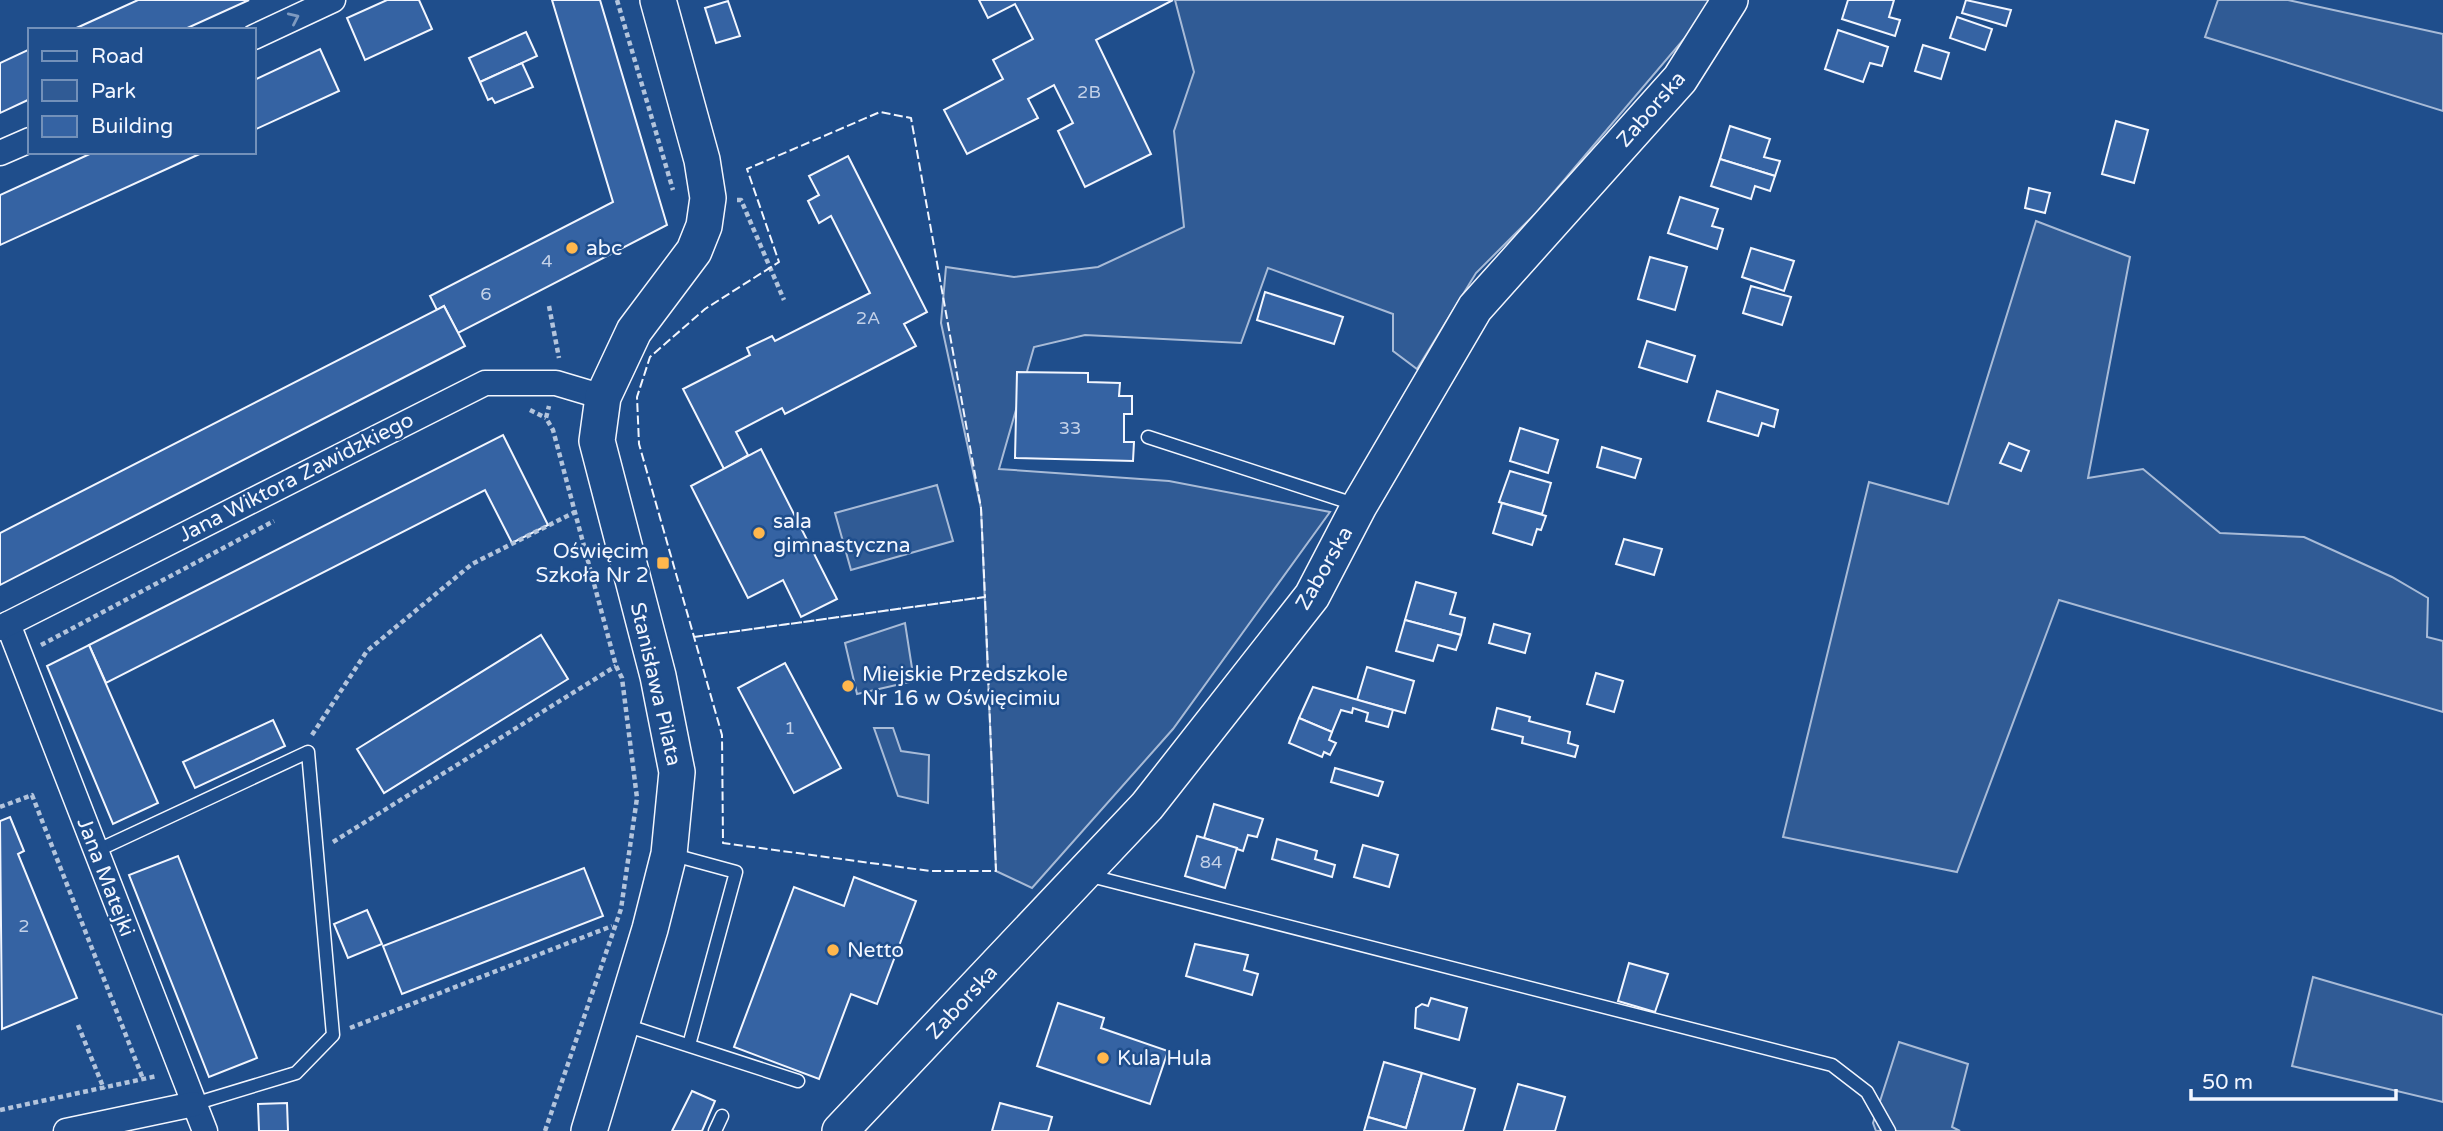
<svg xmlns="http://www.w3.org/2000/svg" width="2443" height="1131" font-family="'Varela Round',sans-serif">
<rect width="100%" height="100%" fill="#1f4e8c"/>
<g fill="#305b95" stroke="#a8bbd7" stroke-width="2">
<path d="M1175 0H1717L1537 212 1476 273 1417 369 1393 351V314L1268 268 1241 343 1085 335 1034 347 999 469 1169 481 1330 512 1173 729 1032 888 996 871 981 508 941 323 946 267 1014 277 1098 267 1184 227 1174 131 1194 72Z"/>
<path d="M2218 0H2288L2443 34V111L2205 37Z"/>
<path d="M2036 221 2130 257 2088 478 2143 469 2220 533 2304 537 2392 577 2428 598 2427 637 2443 641V712L2059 600 1957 872 1783 837 1869 482 1948 504Z"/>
<path d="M937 485 953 541 851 570 835 513Z"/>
<path d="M905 623 914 681 857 694 845 643Z"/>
<path d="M874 728H893L901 751 929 755 928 803 898 796Z"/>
<path d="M2313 977 2443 1015V1102L2292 1066Z"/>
<path d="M1899 1042 1968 1064 1952 1127 1960 1131H1876L1873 1123Z"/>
</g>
<g fill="#3563a3" stroke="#f2f6ff" stroke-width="2">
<path d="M138 0H249L183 30H72Z"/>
<path d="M387 0H419L432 29 365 60 347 18Z"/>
<path d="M552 0H600L667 225 458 333 444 306 437 310 430 296 613 202Z"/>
<path d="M979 0H1173L1096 40 1151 154 1085 187 1058 131 1073 123 1054 85 1028 99 1038 118 967 154 944 110 1003 79 993 60 1033 39 1015 4 988 18Z"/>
<path d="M1848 0H1894L1889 17 1900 20 1895 36 1842 19Z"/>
<path d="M1966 0 2011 10 2006 26 1962 13Z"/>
<path d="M728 1 740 36 716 43 705 8Z"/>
<path d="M1957 17 1992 29 1985 50 1950 38Z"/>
<path d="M1838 30 1888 47 1882 66 1870 63 1863 82 1825 69Z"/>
<path d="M526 32 537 56 480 82 469 58Z"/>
<path d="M1923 45 1949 53 1941 79 1915 71Z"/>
<path d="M30 49V99L0 113V63Z"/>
<path d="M320 49 339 91 254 130V80Z"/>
<path d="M522 63 533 87 495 103 492 98 488 100 480 82Z"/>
<path d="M2116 121 2148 130 2134 183 2102 174Z"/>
<path d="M1730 126 1770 139 1764 157 1780 161 1775 176 1720 159Z"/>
<path d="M94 152H204L0 245V195Z"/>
<path d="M848 156 927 312 904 324 916 346 785 414 782 408 736 432 748 455 724 469 683 389 750 355 747 348 772 336 775 341 870 293 831 216 819 223 808 201 819 195 809 176Z"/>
<path d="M1720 159 1775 176 1770 191 1755 186 1751 199 1711 186Z"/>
<path d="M2029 188 2050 193 2045 213 2025 208Z"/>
<path d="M1680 197 1718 209 1712 226 1723 229 1717 249 1668 233Z"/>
<path d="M1751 248 1794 261 1784 291 1742 277Z"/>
<path d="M1650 257 1687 267 1675 310 1638 299Z"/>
<path d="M1751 286 1791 297 1782 325 1743 313Z"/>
<path d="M1265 292 1343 317 1334 344 1257 320Z"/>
<path d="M444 306 465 346 0 585V533Z"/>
<path d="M1647 341 1695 356 1687 382 1639 367Z"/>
<path d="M1017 372 1088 373V382L1120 383 1119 396H1132V414H1124V442H1134L1133 461 1015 458Z"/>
<path d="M1717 391 1778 410 1774 427 1762 423 1758 436 1708 421Z"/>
<path d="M1520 428 1558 440 1548 473 1510 461Z"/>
<path d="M503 435 548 525 512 543 485 490 106 683 89 645Z"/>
<path d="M2009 443 2029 451 2021 471 2000 463Z"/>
<path d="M1602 447 1641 459 1635 478 1597 467Z"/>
<path d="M761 449 837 599 801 617 783 580 748 598 691 486Z"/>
<path d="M1510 471 1551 483 1542 514 1499 502Z"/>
<path d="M1502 503 1546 516 1541 530 1537 529 1532 545 1493 533Z"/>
<path d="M1624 539 1662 549 1654 575 1616 564Z"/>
<path d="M1416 582 1456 593 1450 614 1465 618 1461 635 1405 620Z"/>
<path d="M1405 620 1461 635 1456 650 1438 645 1433 661 1396 651Z"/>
<path d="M1494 624 1530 634 1525 653 1489 643Z"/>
<path d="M541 635 568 679 384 793 357 749Z"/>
<path d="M89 645 158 803 113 824 47 666Z"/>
<path d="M785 663 841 768 794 793 738 688Z"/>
<path d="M1367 667 1414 681 1405 713 1357 700Z"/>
<path d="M1596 673 1623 681 1614 712 1587 704Z"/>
<path d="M1313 687 1393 710 1388 727 1366 721 1368 713 1353 708 1352 713 1341 710 1332 732 1299 718Z"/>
<path d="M1497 708 1530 717 1529 721 1570 732 1568 743 1578 746 1575 757 1522 743 1523 737 1492 729Z"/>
<path d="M1299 718 1332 732 1329 740 1336 743 1330 755 1324 752 1322 757 1289 743Z"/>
<path d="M273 720 285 746 195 788 183 762Z"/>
<path d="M1335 768 1383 782 1378 796 1331 782Z"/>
<path d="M1214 804 1263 819 1257 837 1248 835 1243 851 1204 838Z"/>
<path d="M10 817 24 851 18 854 77 998 2 1029 0 821Z"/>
<path d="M1197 836 1237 848 1225 888 1185 876Z"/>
<path d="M1277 839 1317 851 1315 859 1335 865 1332 877 1272 859Z"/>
<path d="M1363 845 1398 855 1389 887 1354 877Z"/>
<path d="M178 856 257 1058 209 1077 129 875Z"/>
<path d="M584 868 603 916 402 994 383 946Z"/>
<path d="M854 877 916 901 877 1004 851 994 819 1079 734 1047 794 887 844 906Z"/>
<path d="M367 910 382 944 348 958 334 924Z"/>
<path d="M1195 944 1248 955 1244 970 1258 974 1252 995 1186 976Z"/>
<path d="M1629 963 1668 974 1655 1012 1618 1001Z"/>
<path d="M1431 998 1467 1008 1459 1040 1415 1028 1416 1008 1422 1004 1428 1006Z"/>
<path d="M1058 1003 1104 1018 1101 1028 1168 1051 1150 1104 1037 1066Z"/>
<path d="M1384 1062 1422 1073 1406 1128 1368 1117Z"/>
<path d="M1422 1073 1475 1089 1463 1131H1364L1368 1117 1406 1128Z"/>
<path d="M1518 1084 1565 1097 1555 1131H1504Z"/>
<path d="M692 1091 715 1101 702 1131H672Z"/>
<path d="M287 1103 288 1131H259L258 1104Z"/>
<path d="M1000 1103 1052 1117 1048 1131H992Z"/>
</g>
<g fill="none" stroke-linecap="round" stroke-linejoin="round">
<defs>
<g id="lane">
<path d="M1148 437 1357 505"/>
<path d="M96 851 308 752 333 1035 296 1073 194 1104"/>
<path d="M670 854 736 872 689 1045"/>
<path d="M1087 875 1832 1065 1867 1092 1889 1131"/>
<path d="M622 1024 798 1081"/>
<path d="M715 1131 722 1116"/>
</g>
<g id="street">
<path d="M254 37 333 0"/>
<path d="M0 153 30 140"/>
<path d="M8 624 205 1131"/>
<path d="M0 628 485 383H556L603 397"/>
<path d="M66 1131 194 1104"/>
</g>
<g id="secondary">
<path d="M589 1131 650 929 669 854 677 772 658 676 597 441 603 397 634 331 694 251 704 226 708 198 702 160 658 0"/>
<path d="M840 1131 1147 806 1312 596 1359 506 1475 308 1680 79 1730 0"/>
</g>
</defs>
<use href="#lane" stroke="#f2f6ff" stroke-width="15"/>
<use href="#street" stroke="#f2f6ff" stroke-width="27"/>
<use href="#secondary" stroke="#f2f6ff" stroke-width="38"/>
<g stroke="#b3c4dc" stroke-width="4.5" stroke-dasharray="5 3.5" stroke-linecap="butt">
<path d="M617 0 673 190"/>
<path d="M737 200H741L784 300"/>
<path d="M549 306 559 358"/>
<path d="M530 410 546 418"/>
<path d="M41 645 274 521"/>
<path d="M312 735 367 651 472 564 575 512"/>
<path d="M0 807 32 795 143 1079"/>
<path d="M333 842 616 666"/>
<path d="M78 1025 104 1089"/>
<path d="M350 1028 612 926"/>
<path d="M0 1110 157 1076"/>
<path d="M545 1131 621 909 637 798 622 678 616 666 553 430 546 418 549 406"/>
</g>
<use href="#lane" stroke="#1f4e8c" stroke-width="12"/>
<use href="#street" stroke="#1f4e8c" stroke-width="24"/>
<use href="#secondary" stroke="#1f4e8c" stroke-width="35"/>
<path stroke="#f2f6ff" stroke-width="2" stroke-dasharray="9 3.5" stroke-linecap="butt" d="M694 637 985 597 981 508 911 118 880 112 747 169 779 262 705 309 650 357 637 397 639 444 722 735 723 843 930 871H996L985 597 694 637"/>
</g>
<defs><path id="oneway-chevron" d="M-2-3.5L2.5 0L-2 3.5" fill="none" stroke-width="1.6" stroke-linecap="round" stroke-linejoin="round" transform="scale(1.75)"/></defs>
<use stroke="#7e9ac0" href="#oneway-chevron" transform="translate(294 18) rotate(-25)"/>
<g fill="#ffb74d" stroke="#1f4e8c" stroke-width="2.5">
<circle cx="572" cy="248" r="7"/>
<circle cx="759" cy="533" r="7"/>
<rect x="656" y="556" width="14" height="14" rx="3.5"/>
<circle cx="848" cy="686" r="7"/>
<circle cx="833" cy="950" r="7"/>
<circle cx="1103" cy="1058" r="7"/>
</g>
<g text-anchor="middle" stroke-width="5" stroke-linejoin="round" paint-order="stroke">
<g font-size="18" fill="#c3d1e8">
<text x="1089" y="98">2B</text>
<text x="547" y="267">4</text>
<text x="486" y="300">6</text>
<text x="868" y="324">2A</text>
<text x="1070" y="434">33</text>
<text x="790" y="734">1</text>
<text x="1211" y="868">84</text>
<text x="24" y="932">2</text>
</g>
<g font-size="21" fill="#f2f6ff" stroke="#1f4e8c">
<text transform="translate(1651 109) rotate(-49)" y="7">Zaborska</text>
<text transform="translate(296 477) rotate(-27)" y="7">Jana Wiktora Zawidzkiego</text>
<text transform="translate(1324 568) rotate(-60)" y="7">Zaborska</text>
<text transform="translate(656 684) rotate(77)" y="7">Stanisława Pilata</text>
<text transform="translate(106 877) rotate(69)" y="7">Jana Matejki</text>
<text transform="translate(962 1002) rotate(-47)" y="7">Zaborska</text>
</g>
<g font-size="21" fill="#f2f6ff" stroke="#1f4e8c" text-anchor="start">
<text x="586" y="255">abc</text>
<text x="773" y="528">sala<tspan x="773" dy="24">gimnastyczna</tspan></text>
<text x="649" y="558" text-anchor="end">Oświęcim<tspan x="649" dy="24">Szkoła Nr 2</tspan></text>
<text x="862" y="681">Miejskie Przedszkole<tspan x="862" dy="24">Nr 16 w Oświęcimiu</tspan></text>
<text x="847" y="957">Netto</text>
<text x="1117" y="1065">Kula Hula</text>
</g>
</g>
<rect x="28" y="28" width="228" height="126" fill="#1f4e8c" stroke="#7391ba" stroke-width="2"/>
<rect x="42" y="51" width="35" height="10" fill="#1f4e8c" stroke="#7391ba" stroke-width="2"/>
<text x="91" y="63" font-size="21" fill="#f2f6ff">Road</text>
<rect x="42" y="80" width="35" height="21" fill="#305b95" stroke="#7391ba" stroke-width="2"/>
<text x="91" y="98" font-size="21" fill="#f2f6ff">Park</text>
<rect x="42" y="116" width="35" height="21" fill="#3563a3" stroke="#7391ba" stroke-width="2"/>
<text x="91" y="133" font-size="21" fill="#f2f6ff">Building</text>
<path d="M2191 1089v10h205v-10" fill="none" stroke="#f2f6ff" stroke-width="3.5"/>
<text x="2202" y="1089" font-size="21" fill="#f2f6ff" stroke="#1f4e8c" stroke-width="5" paint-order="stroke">50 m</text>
</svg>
